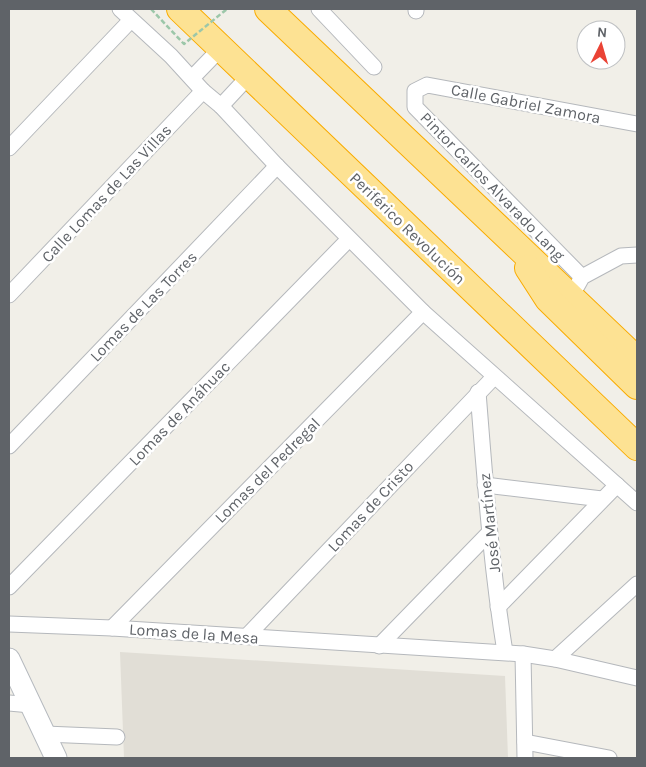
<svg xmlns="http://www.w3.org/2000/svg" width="646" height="767" font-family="Karla,sans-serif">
<rect width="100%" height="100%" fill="#f1efe8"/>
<path fill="#e1ded6" d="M120 652 505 676 508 758H124Z"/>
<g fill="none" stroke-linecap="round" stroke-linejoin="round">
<defs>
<g id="street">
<path d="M120 9 171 56 203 91 221 106 277 166 423 312 637 503"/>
<path d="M319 9 374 67"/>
<path d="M416 9V11"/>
<path d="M192 78 221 48"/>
<path d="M221 106 249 76"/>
<path d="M9 148 131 20"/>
<path d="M582 277 415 107V91L427 85 637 124"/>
<path d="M577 286 582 277 621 256 637 255"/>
<path d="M9 295 203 91"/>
<path d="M478 392C485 479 491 566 505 652"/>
<path d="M9 446 277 166"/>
<path d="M485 485 602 499"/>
<path d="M9 587 349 239"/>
<path d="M498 607 617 485"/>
<path d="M9 624 112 628 523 654 555 659 637 678"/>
<path d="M112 628 423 312"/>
<path d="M247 636 494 377"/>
<path d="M379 646 489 533"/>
<path d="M523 654 525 758"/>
<path d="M555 659 637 584"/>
<path d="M9 703 31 705"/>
<path d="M45 734 117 737"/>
<path d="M525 742 609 758"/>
</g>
<path id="secondary" d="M9 659 56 758"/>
<g id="highway">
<path d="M180 9 637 447"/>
<path d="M268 9 637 360"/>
<path d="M528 268 548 299 637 386"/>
</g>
</defs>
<use href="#street" stroke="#b5b8bc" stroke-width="17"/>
<use href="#secondary" stroke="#b6babf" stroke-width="23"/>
<use href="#highway" stroke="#f9ab00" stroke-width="28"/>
<use href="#street" stroke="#fff" stroke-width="15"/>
<use href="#secondary" stroke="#fff" stroke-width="21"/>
<use href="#highway" stroke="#fde293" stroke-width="26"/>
<path stroke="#9cc7a9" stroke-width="2.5" stroke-dasharray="5 2.5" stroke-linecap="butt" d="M151 9 184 44 227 9"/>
</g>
<g text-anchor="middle" stroke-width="5" stroke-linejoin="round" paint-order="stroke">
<g font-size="16" fill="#5f6368" stroke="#fff">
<text transform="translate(526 103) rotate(11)" y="6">Calle Gabriel Zamora</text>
<text transform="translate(493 186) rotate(46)" y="6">Pintor Carlos Alvarado Lang</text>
<text transform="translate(106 193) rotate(-47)" y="6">Calle Lomas de Las Villas</text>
<text transform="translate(408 228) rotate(44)" y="6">Periférico Revolución</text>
<text transform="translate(143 306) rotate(-46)" y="6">Lomas de Las Torres</text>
<text transform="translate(179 413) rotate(-46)" y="6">Lomas de Anáhuac</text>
<text transform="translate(267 470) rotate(-45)" y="6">Lomas del Pedregal</text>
<text transform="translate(370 506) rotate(-47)" y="6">Lomas de Cristo</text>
<text transform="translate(489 523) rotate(-96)" y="6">José Martínez</text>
<text transform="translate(194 633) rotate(4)" y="6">Lomas de la Mesa</text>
</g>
</g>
<rect width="646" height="767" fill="none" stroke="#5f6368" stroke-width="20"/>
<g transform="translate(601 45) rotate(5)"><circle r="24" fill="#ffffff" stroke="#bfc1c3"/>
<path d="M0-4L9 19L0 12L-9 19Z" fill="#ea4335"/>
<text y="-8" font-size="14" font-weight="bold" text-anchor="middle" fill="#5f6368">N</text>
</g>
</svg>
